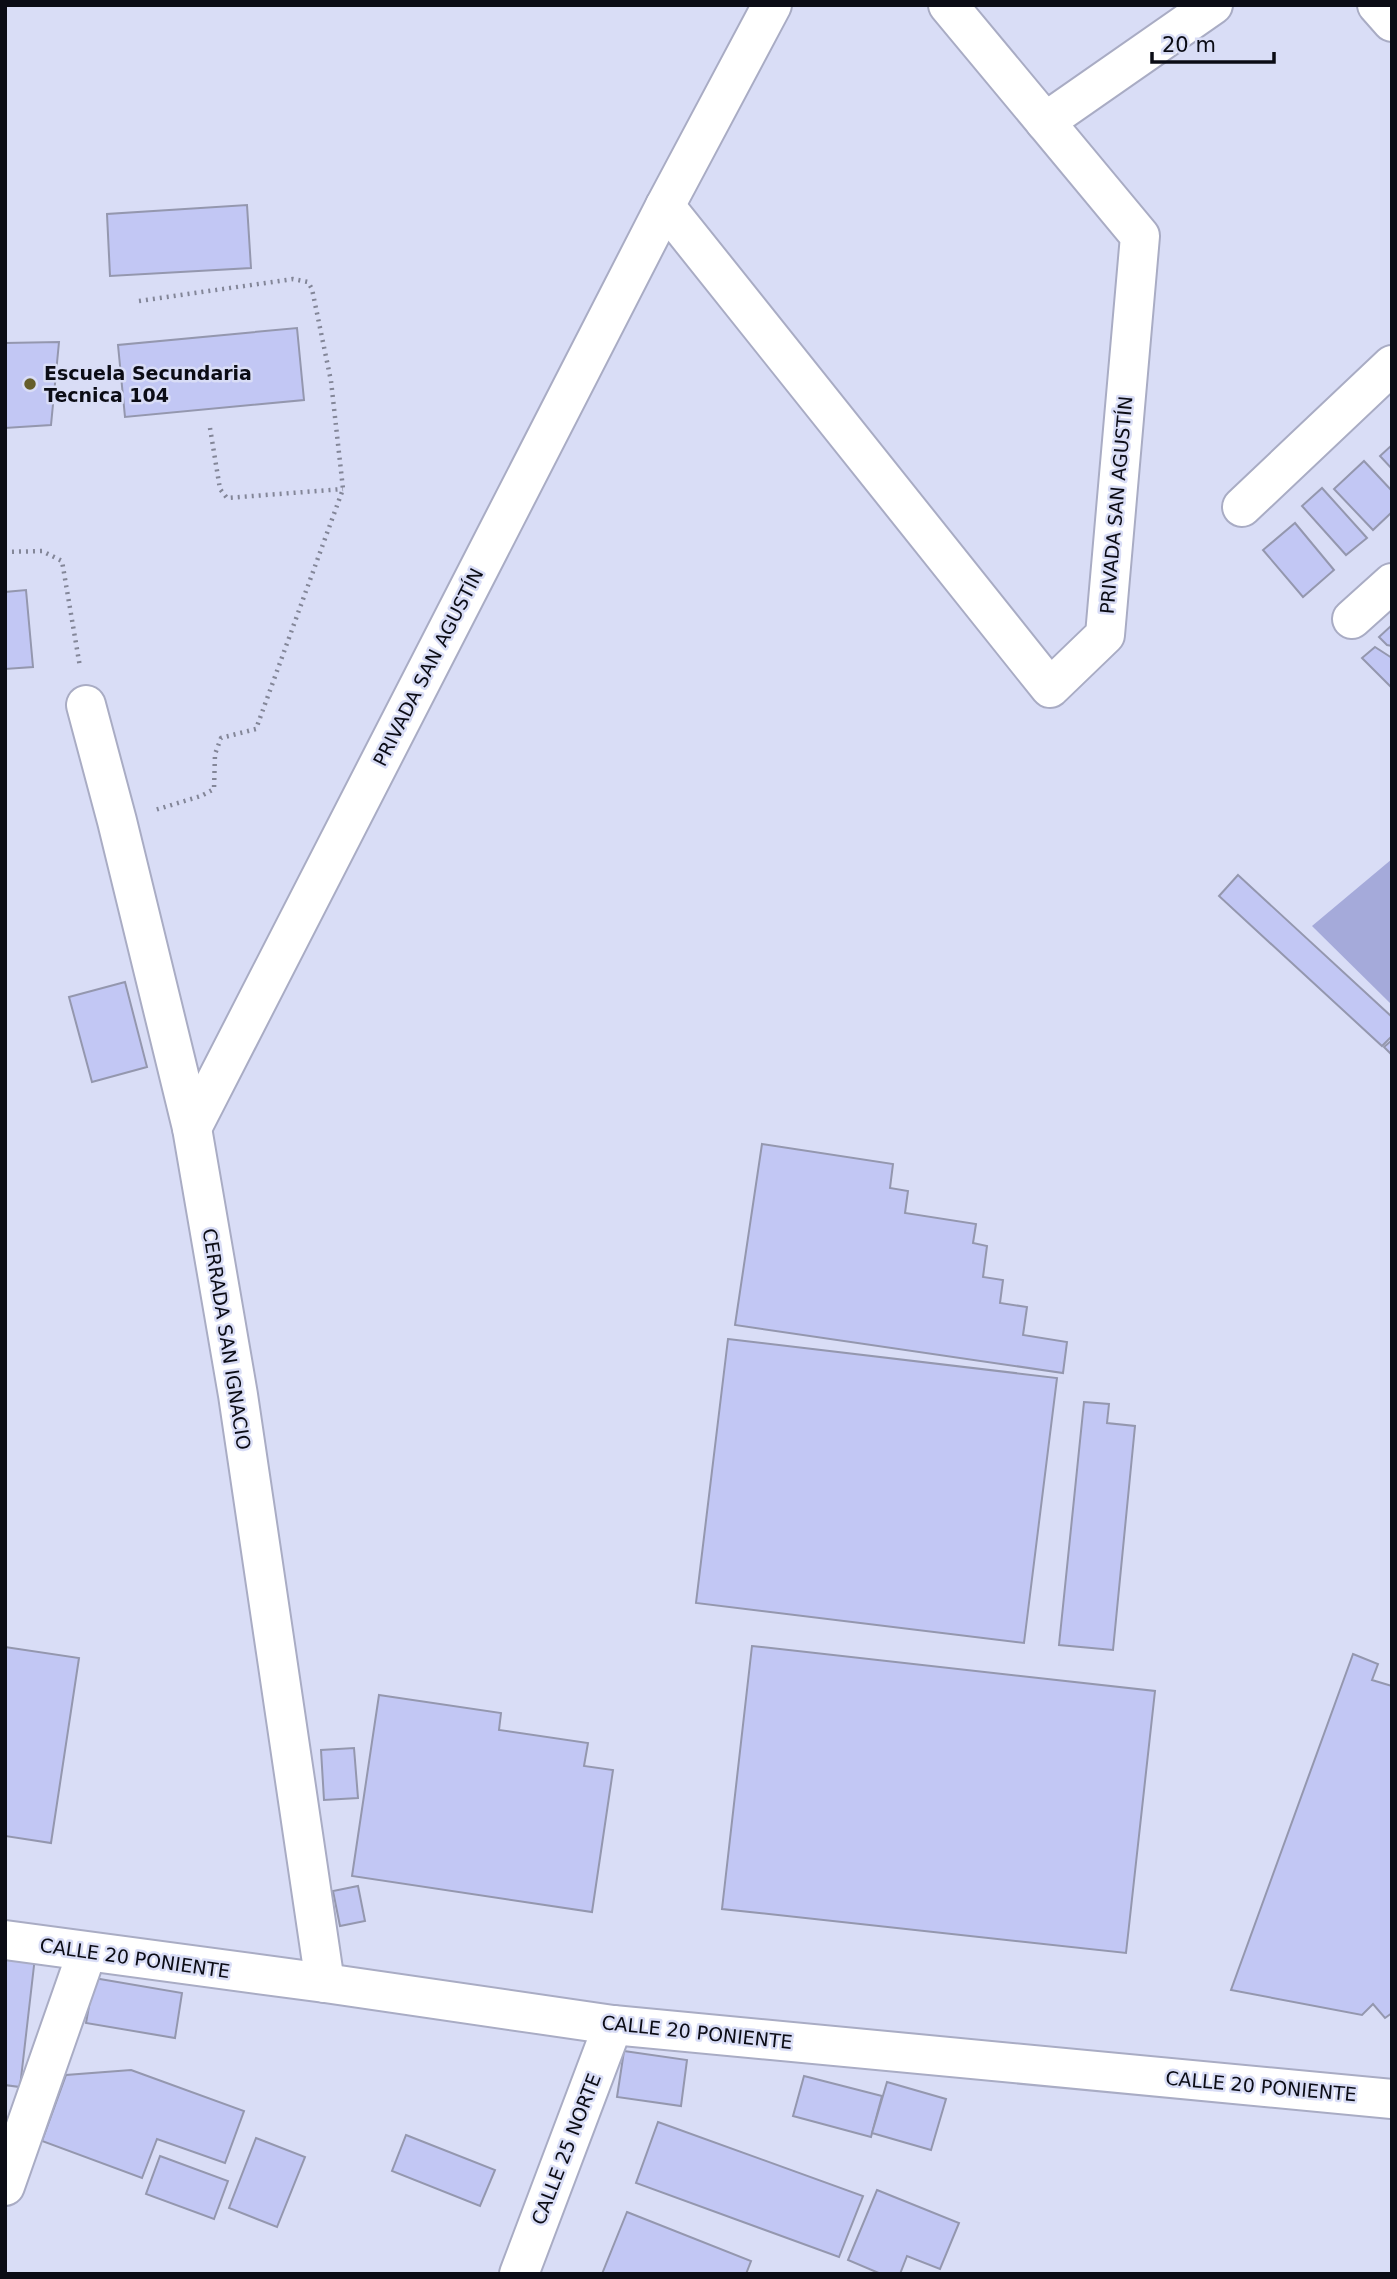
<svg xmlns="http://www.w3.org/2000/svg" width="1397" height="2279" font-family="'DejaVu Sans',sans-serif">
<rect width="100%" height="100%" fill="#d9ddf6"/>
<path fill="#a5aada" d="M1392 859V1005L1312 926Z"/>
<g fill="#c2c7f4" stroke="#9497ae" stroke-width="2">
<path d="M247 205 251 268 110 276 107 214Z"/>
<path d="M297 328 304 400 125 417 118 345Z"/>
<path d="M59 342 51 425 5 428V343Z"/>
<path d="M1392 445V469L1380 456Z"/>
<path d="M1364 461 1392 491V512L1373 530 1334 489Z"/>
<path d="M1322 488 1367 538 1346 555 1302 506Z"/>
<path d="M1295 523 1334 570 1303 597 1263 550Z"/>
<path d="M26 590 33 667 5 669V592Z"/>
<path d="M1392 625V646L1387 645 1379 637Z"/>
<path d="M1375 647 1392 658V688L1362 658Z"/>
<path d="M1238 875 1392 1017V1036L1382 1046 1219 896Z"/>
<path d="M125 982 147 1067 92 1082 69 997Z"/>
<path d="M1392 1040V1055L1384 1047Z"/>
<path d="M762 1144 893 1164 890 1188 908 1191 905 1213 976 1224 973 1243 987 1246 983 1277 1003 1280 1000 1303 1027 1307 1023 1335 1067 1342 1063 1373 735 1325Z"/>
<path d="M728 1339 1057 1378 1024 1643 696 1603Z"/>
<path d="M1084 1402 1109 1404 1107 1423 1135 1426 1113 1650 1059 1645Z"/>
<path d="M752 1646 1155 1691 1126 1953 722 1909Z"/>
<path d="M5 1647 79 1658 51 1843 5 1836Z"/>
<path d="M1353 1654 1378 1664 1372 1680 1392 1686V2013L1385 2018 1373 2004 1362 2015 1231 1990Z"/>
<path d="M379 1695 501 1713 499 1730 588 1743 584 1766 613 1770 592 1912 352 1876Z"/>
<path d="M354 1748 358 1798 324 1800 321 1750Z"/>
<path d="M358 1886 365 1921 340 1926 333 1891Z"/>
<path d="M5 1954 35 1957 20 2087 5 2085Z"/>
<path d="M94 1978 182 1993 175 2038 86 2023Z"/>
<path d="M624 2051 687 2060 681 2106 617 2097Z"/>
<path d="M131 2070 244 2111 225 2163 157 2139 142 2178 42 2141 66 2075Z"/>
<path d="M804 2076 882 2096 871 2137 793 2116Z"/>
<path d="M887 2082 946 2099 931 2150 872 2133Z"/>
<path d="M658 2122 863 2196 839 2257 636 2183Z"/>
<path d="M406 2135 495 2170 480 2206 392 2171Z"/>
<path d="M256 2138 305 2157 277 2227 229 2208Z"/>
<path d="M160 2156 228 2181 214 2219 146 2194Z"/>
<path d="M877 2190 959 2223 940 2269 907 2256 900 2274H881L848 2260Z"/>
<path d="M627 2212 751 2261 746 2274H602Z"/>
</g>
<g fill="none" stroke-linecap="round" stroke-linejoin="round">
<defs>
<g id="minor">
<path d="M1377 5 1392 22"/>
<path d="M1045 122 1213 5"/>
<path d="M665 206 1050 688 1105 635 1140 236 948 5"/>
<path d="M1242 507 1392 365"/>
<path d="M1352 619 1392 583"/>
<path d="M86 705 117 821 192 1128 238 1395 325 1983"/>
<path d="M192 1128 665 206 772 5"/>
<path d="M5 2186 87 1952"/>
</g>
<path id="tertiary" d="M519 2274 613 2025"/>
<path id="secondary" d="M5 1940 325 1983 613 2025 1392 2099"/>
</defs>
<use href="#minor" stroke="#a9acc4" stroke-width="42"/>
<use href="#tertiary" stroke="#a9acc4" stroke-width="42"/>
<use href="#secondary" stroke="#a9acc4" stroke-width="42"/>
<g stroke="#838698" stroke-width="4.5" stroke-dasharray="2 5" stroke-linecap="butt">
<path d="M139 301 293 279 308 282 312 289 331 381 343 489 256 729 221 738 215 754 214 789 201 796 155 810"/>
<path d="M210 428 220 489 227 498 343 489"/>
<path d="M5 552 42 551 62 561 80 667"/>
</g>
<use href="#minor" stroke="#fff" stroke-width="38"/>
<use href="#tertiary" stroke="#fff" stroke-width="38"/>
<use href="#secondary" stroke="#fff" stroke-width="38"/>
</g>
<circle fill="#665e2a" stroke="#d9ddf6" stroke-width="2.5" cx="30" cy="384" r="7"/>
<g text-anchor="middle" stroke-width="5" stroke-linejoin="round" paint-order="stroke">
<g font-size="19" font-weight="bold" fill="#0b0c15" stroke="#d9ddf6" text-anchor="start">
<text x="44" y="380">Escuela Secundaria<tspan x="44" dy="22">Tecnica 104</tspan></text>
</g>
<g font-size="19" fill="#0b0c15" stroke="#d9ddf6">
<text transform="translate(1116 505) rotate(-85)" y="7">PRIVADA SAN AGUSTÍN</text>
<text transform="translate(428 667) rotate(-63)" y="7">PRIVADA SAN AGUSTÍN</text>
<text transform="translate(227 1339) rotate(81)" y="7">CERRADA SAN IGNACIO</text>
<text transform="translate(135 1958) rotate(8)" y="7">CALLE 20 PONIENTE</text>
<text transform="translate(697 2032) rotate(6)" y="7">CALLE 20 PONIENTE</text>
<text transform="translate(1261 2086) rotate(5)" y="7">CALLE 20 PONIENTE</text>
<text transform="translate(566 2149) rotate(-69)" y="7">CALLE 25 NORTE</text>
</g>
</g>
<rect width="1397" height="2279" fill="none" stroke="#0b0c15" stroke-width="14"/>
<path d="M1152 52v10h122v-10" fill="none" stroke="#0b0c15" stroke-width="3.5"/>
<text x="1162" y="52" font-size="21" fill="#0b0c15" stroke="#d9ddf6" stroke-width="5" paint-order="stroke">20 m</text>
</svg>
